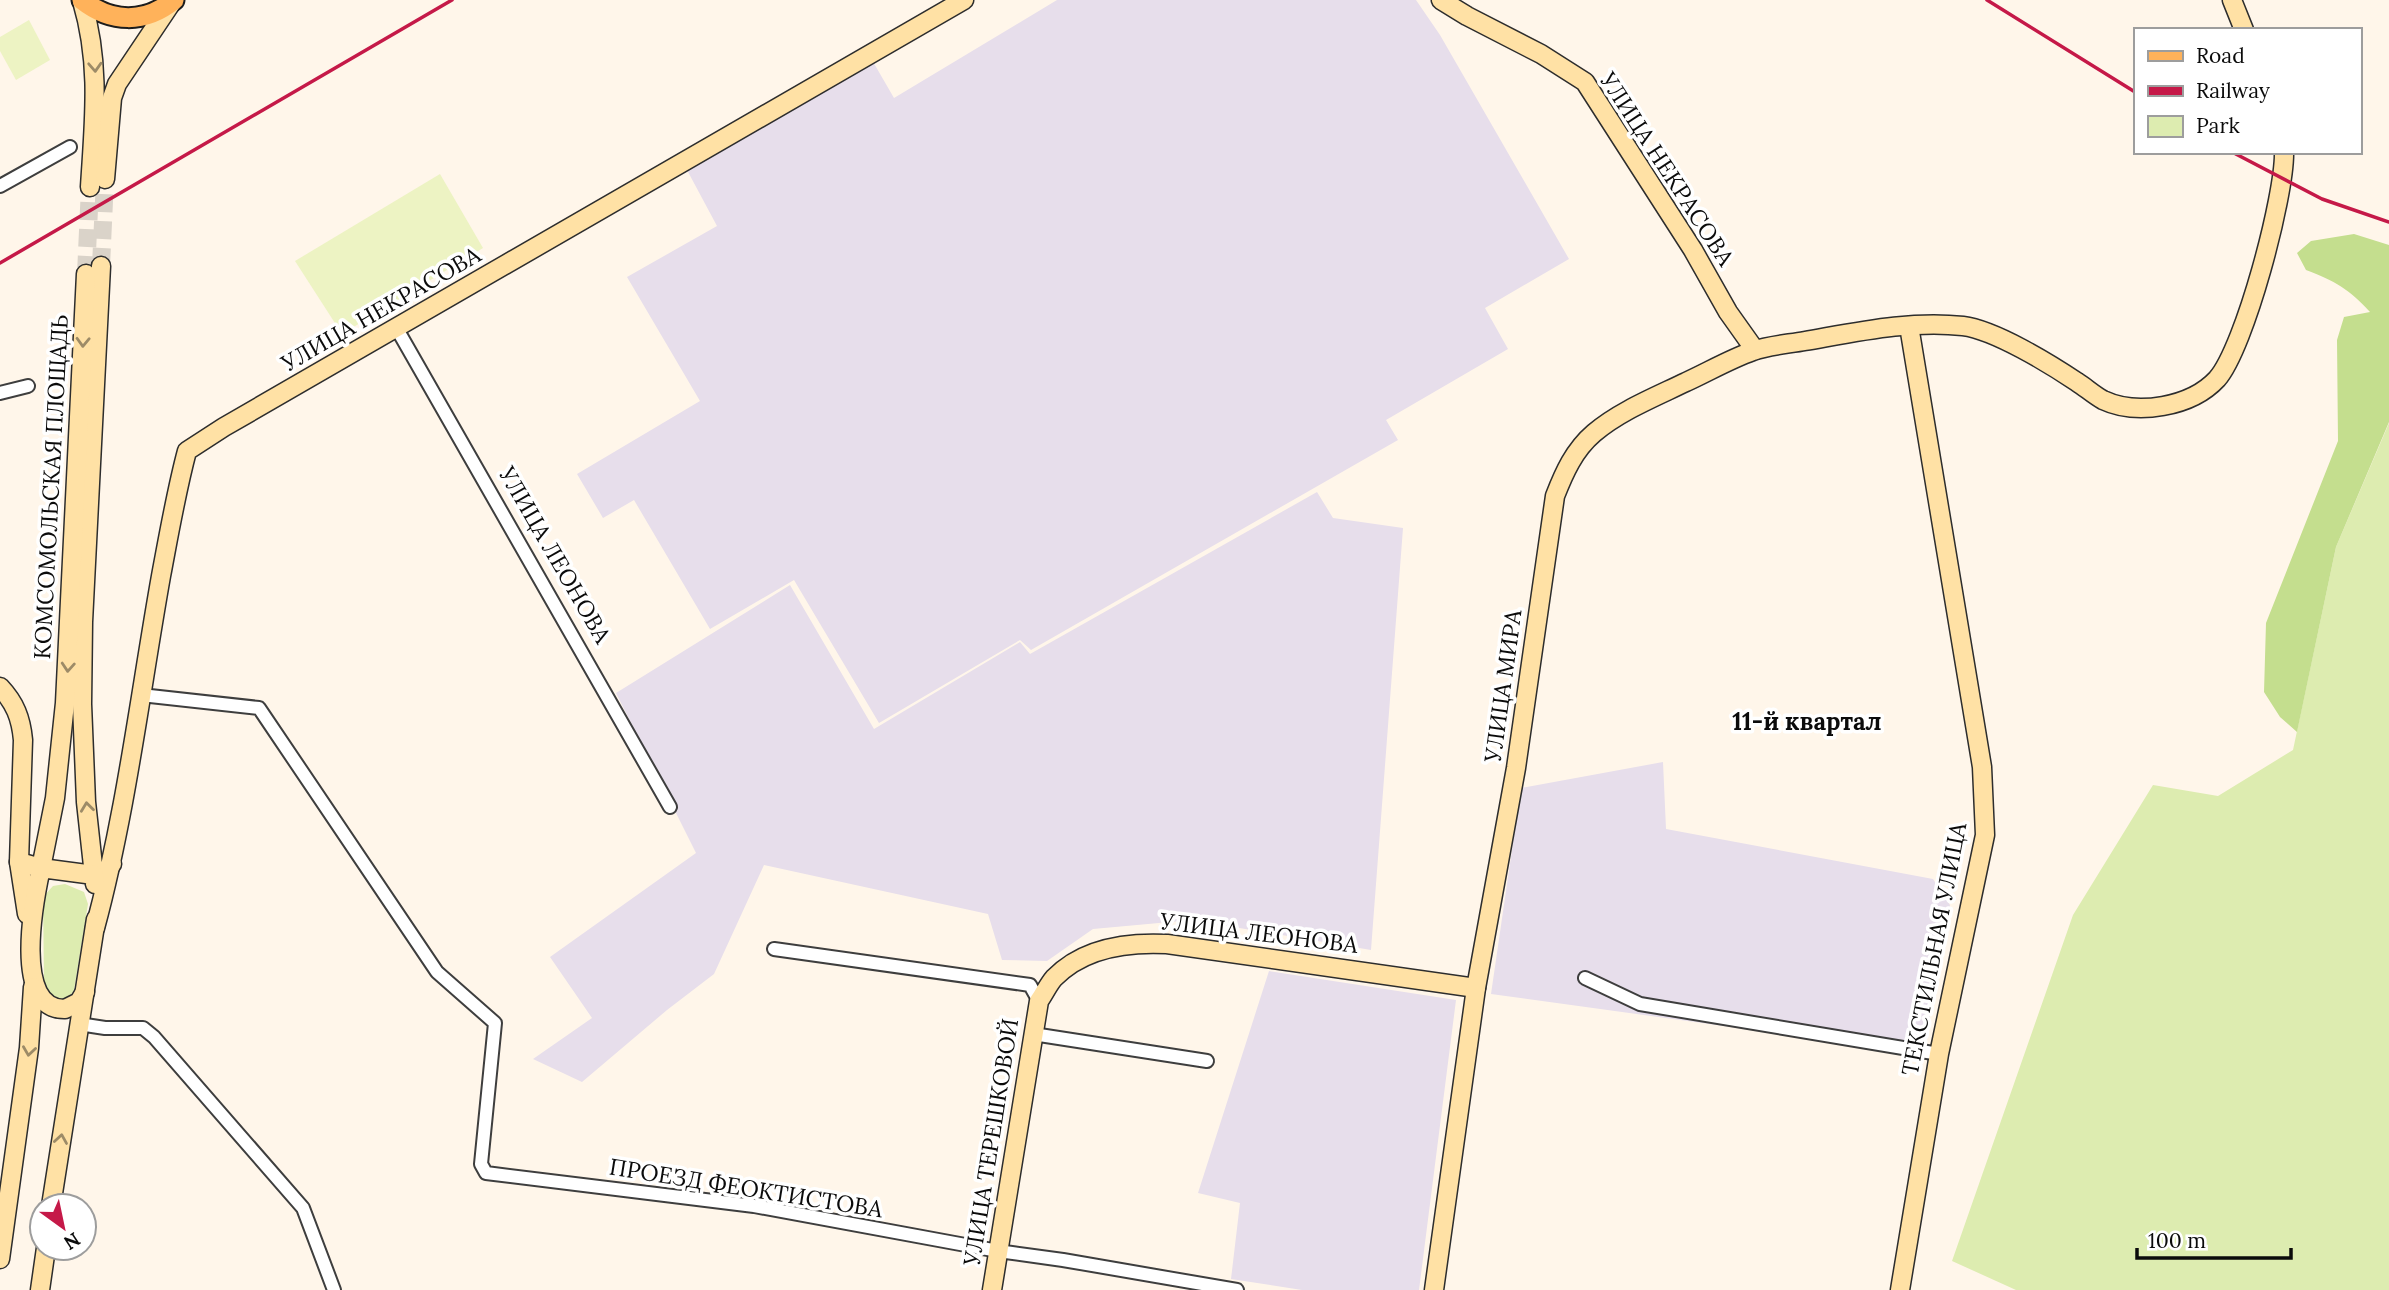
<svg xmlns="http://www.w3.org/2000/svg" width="2389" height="1290" font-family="Lora,serif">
<rect width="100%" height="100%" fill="#fff6ea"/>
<g fill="#e7deeb">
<path d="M1057 0H1416L1440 35 1569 259 1485 308 1508 349 1386 420 1398 440 1031 650 1020 640 879 723 794 580 710 629 634 500 603 518 577 474 700 401 627 277 717 226 687 170 872 60 894 98Z"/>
<path d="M1317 492 1333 518 1403 528 1371 950 1192 920 1093 929 1047 961 1002 960 988 914 764 865 714 974 667 1010 582 1082 533 1059 592 1018 550 957 696 853 616 693 790 585 874 729 1020 642 1030 654Z"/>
<path d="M1663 762 1666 829 1933 879 1950 905 1926 1037 1915 1035 1913 1052 1491 994 1521 788Z"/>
<path d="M1269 971 1456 1000 1419 1290H1302L1231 1279 1240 1203 1198 1193Z"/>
</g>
<g fill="#ddecb0">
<path d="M2389 423V1290H2016L1952 1261 2073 915 2153 785 2218 796 2293 750 2336 547Z"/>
<path d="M65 884 84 892 88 904 74 990C69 1000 60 1000 50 997L44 984 43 897 53 886Z"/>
</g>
<path fill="#c4de8e" d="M2354 234 2389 245V422L2336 547 2297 732 2280 717 2264 692 2266 623 2338 441 2337 340 2344 317 2370 312C2349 289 2335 281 2306 270L2297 253 2311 241Z"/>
<g fill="#edf3c3">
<path d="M29 20 50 60 16 80 0 51V37Z"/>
<path d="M440 174 483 248 342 334 295 261Z"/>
</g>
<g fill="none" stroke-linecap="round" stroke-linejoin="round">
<g stroke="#dad3c9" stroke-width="18" stroke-dasharray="18 9" stroke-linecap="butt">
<path d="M101 266 105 179"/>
<path d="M86 274 90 187"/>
</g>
<defs>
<g id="street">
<path d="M0 186 70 147"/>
<path d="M397 329 670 807"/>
<path d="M0 393 28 386"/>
<path d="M141 695 259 708 437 972 495 1023 481 1164 486 1173 754 1206 998 1251 1063 1260 1237 1290"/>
<path d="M774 949 1030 985 1039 1001"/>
<path d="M1585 978 1640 1004 1939 1054"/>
<path d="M79 1024 105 1028H143L154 1037 303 1208 334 1290"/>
<path d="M1033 1034 1207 1061"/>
</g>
<g id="secondary">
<path d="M1441 0 1467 16 1541 54 1585 82 1693 250 1728 312 1755 350"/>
<path d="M2232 0 2244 30"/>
<path d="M82 1C101 65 94 121 90 187"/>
<path d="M105 179 112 98 117 84 172 2"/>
<path d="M101 266 83 622 82 704 86 802 94 875 105 871 112 864"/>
<path d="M0 687C15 703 21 718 23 740L19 862 27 914"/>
<path d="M19 862 41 868 55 798 65 703 86 274"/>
<path d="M95 928C126 813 140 694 161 576 169 534 176 492 187 451L224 427 964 0"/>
<path d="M85 992 79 1002 65 1009C12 1010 34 900 41 868L94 875 95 884"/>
<path d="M51 1206 96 919"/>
<path d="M0 1259 29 1048 33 987"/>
<path d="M40 1290 46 1248"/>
<path d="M992 1290 1039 1001C1044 994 1048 985 1054 978 1083 948 1128 942 1167 944L1476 988"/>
<path d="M1434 1290 1476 988 1516 768 1555 496C1564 473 1574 450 1594 433 1620 411 1655 397 1686 382 1708 372 1730 359 1753 351 1769 345 1789 344 1805 341 1857 332 1911 320 1963 326 1995 330 2050 364 2077 382 2085 387 2094 395 2103 400 2137 416 2191 407 2217 379 2245 347 2285 195 2284 152"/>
<path d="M1900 1290 1939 1054 1985 835 1982 767 1909 326"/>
</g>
<path id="primary" d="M82 0C111 23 145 24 174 0"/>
</defs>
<use href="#street" stroke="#3e3e3e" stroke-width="16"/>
<use href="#secondary" stroke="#2d2d2d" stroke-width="21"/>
<use href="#primary" stroke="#1c1c1c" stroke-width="23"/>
<use href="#street" stroke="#fff" stroke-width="12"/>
<use href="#secondary" stroke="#ffe1a5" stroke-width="18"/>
<use href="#primary" stroke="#ffb25a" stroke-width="19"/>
<g stroke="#c51948" stroke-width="3.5">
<path d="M1987 0 2135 92"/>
<path d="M2232 152 2322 199 2389 222"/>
<path d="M0 263 452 0"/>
</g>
</g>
<defs><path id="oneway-chevron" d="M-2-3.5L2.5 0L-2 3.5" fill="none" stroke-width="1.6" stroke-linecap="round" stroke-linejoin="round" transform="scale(1.75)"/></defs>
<g stroke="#9d8b67">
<use href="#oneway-chevron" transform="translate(95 67) rotate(87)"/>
<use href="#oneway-chevron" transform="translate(83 342) rotate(92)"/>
<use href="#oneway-chevron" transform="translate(68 667) rotate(94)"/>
<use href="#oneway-chevron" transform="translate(87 807) rotate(-97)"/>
<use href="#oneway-chevron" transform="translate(29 1051) rotate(98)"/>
<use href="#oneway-chevron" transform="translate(61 1139) rotate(-81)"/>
</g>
<g text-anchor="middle" stroke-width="7" stroke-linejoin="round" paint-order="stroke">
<g font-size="23" fill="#0b0b0b" stroke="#fff">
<text transform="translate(1667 169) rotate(57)" y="8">УЛИЦА НЕКРАСОВА</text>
<text transform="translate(381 309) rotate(-30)" y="8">УЛИЦА НЕКРАСОВА</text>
<text transform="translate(51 487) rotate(-87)" y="8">КОМСОМОЛЬСКАЯ ПЛОЩАДЬ</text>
<text transform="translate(555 555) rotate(60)" y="8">УЛИЦА ЛЕОНОВА</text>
<text transform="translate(1503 686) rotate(-82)" y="8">УЛИЦА МИРА</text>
<text transform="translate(1259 933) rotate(7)" y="8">УЛИЦА ЛЕОНОВА</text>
<text transform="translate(1934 949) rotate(-79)" y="8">ТЕКСТИЛЬНАЯ УЛИЦА</text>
<text transform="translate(991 1142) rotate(-81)" y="8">УЛИЦА ТЕРЕШКОВОЙ</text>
<text transform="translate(746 1188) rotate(9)" y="8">ПРОЕЗД ФЕОКТИСТОВА</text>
</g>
<g font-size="24" font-weight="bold" fill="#0b0b0b" stroke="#fff">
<text x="1807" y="730">11-й квартал</text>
</g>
</g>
<rect x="2134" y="28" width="228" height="126" fill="#ffffff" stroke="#9d9d9d" stroke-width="2"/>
<rect x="2148" y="51" width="35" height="10" fill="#ffb25a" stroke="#9d9d9d" stroke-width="2"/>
<text x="2196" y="63" font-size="21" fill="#0b0b0b">Road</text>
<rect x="2148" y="86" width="35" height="10" fill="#c51948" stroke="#9d9d9d" stroke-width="2"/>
<text x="2196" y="98" font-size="21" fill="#0b0b0b">Railway</text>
<rect x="2148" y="116" width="35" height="21" fill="#ddecb0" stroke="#9d9d9d" stroke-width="2"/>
<text x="2196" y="133" font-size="21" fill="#0b0b0b">Park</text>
<g transform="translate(63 1227) rotate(147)"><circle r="33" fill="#ffffff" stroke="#9d9d9d" stroke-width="2"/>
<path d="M0-5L12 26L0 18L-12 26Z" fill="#c51948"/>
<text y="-10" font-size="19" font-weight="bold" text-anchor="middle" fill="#0b0b0b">N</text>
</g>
<path d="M2137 1248v10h154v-10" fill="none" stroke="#0b0b0b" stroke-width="3.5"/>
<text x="2148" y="1248" font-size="21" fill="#0b0b0b" stroke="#ffffff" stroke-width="5" paint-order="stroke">100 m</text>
</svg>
